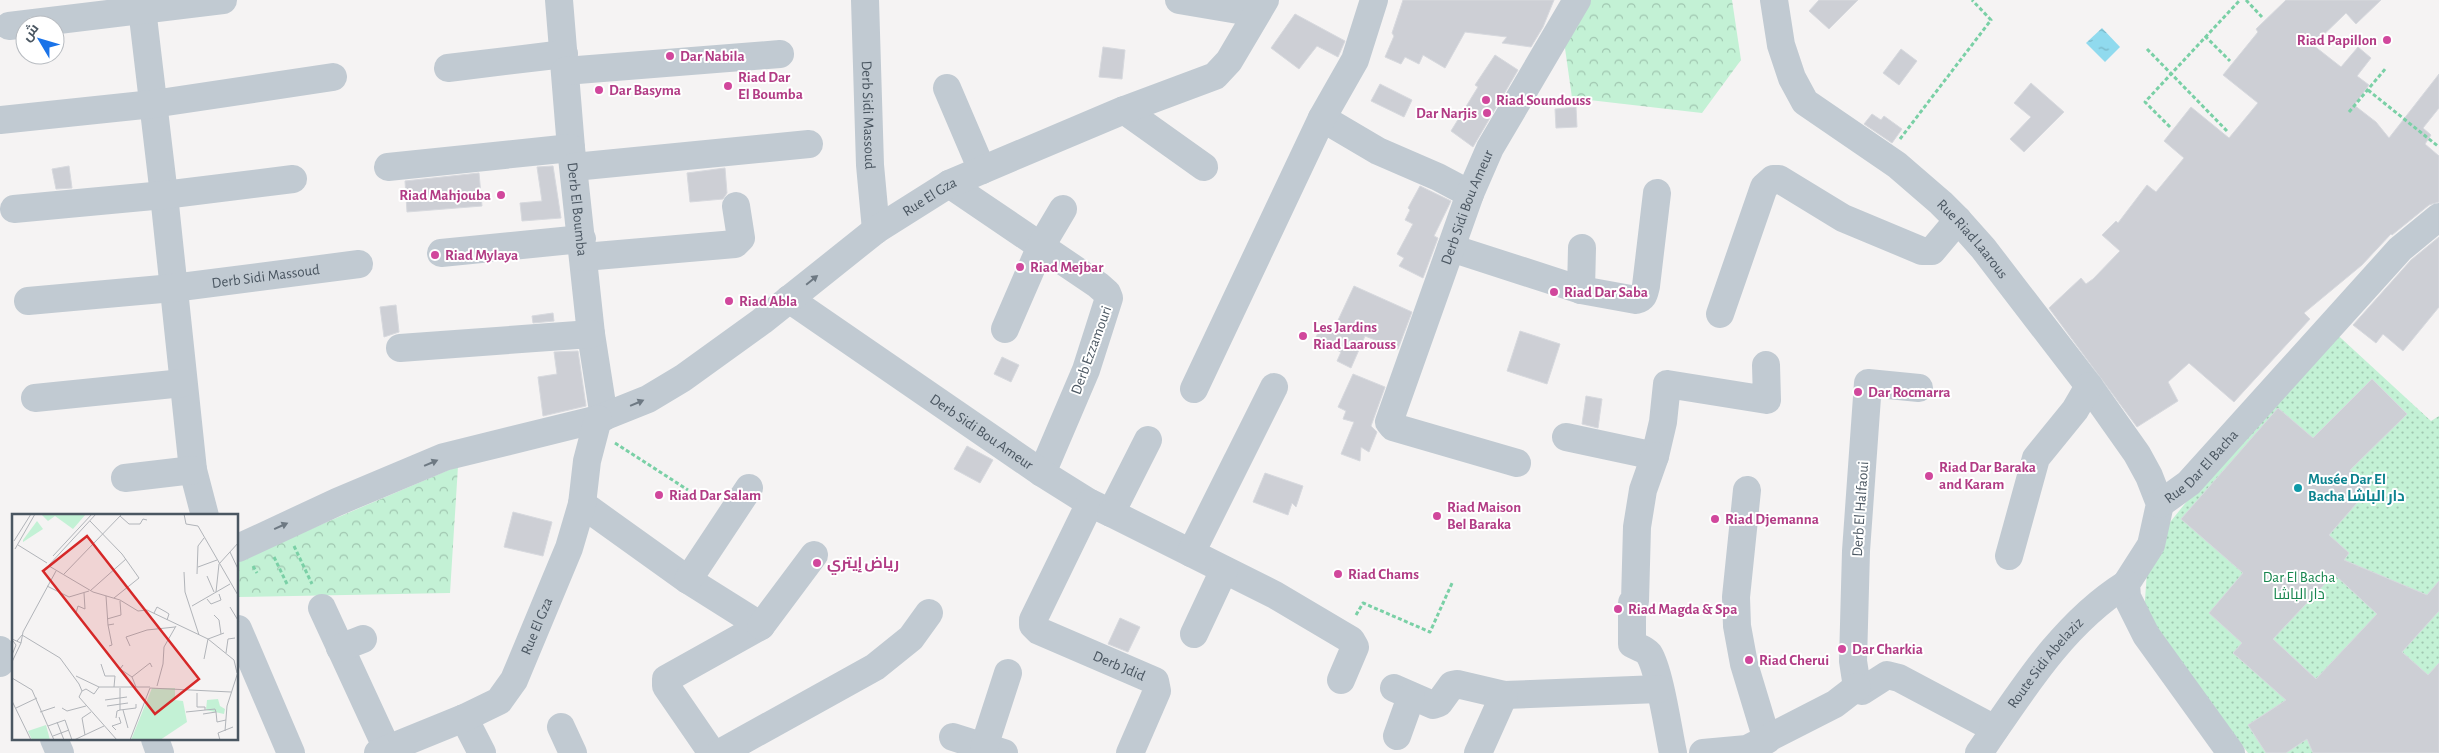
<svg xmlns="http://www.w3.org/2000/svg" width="2439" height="753" font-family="'Alegreya Sans',Cairo,sans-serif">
<defs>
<pattern id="park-crowns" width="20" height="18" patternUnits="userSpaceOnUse" patternTransform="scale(1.25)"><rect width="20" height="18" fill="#c3f1d5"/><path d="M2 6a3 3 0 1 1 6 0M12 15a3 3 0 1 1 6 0" fill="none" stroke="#a0c6b0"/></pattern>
<pattern id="garden-dots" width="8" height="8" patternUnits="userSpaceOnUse" patternTransform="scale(1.25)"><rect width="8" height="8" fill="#c3f1d5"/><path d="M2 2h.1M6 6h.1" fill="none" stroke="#a0c6b0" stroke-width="1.8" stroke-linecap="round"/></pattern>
<pattern id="water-ripples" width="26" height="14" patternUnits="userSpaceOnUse" patternTransform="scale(1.25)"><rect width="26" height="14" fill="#90daee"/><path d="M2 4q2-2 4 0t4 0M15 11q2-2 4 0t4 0" fill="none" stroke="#78b4c4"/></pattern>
</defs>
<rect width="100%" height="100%" fill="#f5f3f3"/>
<g fill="url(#park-crowns)">
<path d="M1588 0H1732L1741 60 1702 113 1572 98 1563 34Z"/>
<path d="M458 466 450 593 238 597V560Z"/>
</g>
<path fill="url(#garden-dots)" d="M2330 328 2431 421 2439 416V753H2248L2144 614 2147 571 2167 526 2261 409Z"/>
<path fill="url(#water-ripples)" d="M2102 28 2120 47 2105 62 2086 43Z"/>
<g fill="#cdcfd5" stroke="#d7d9de" fill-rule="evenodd">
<path d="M1403 0H1554L1543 27 1531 47 1502 43 1507 37 1465 32 1445 68 1423 55 1419 64 1405 57 1401 64 1385 57 1394 36 1392 33Z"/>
<path d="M1819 0H1858L1829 29 1809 11Z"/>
<path d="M2286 0H2381L2356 24 2346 13 2313 45 2341 67 2358 47 2371 58 2357 76 2369 85 2354 105 2376 122 2389 138 2439 74V108L2423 128 2431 135 2425 144 2439 156V202L2429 205 2392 235 2391 234 2362 265 2304 313 2310 319 2234 402 2189 363 2168 382 2178 401 2137 427 2049 308 2081 278 2086 284 2093 279 2120 251 2102 235 2116 221 2118 223 2147 185 2156 192 2184 158 2164 141 2191 107 2229 138 2258 103 2223 75 2258 32 2256 29Z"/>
<path d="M1295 14 1345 41 1338 57 1317 46 1299 69 1271 48Z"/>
<path d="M1103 47 1125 50 1122 79 1099 77Z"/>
<path d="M1901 49 1917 61 1899 85 1883 73Z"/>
<path d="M1495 55 1518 70 1473 147 1451 131 1478 87 1475 85Z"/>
<path d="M2031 83 2064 112 2024 152 2010 139 2031 117 2014 103Z"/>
<path d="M1380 84 1412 100 1404 117 1371 101Z"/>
<path d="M1576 107 1577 127 1556 128 1555 109Z"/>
<path d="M1872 114 1881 120 1884 116 1902 129 1892 143 1864 124Z"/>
<path d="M69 166 72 188 56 189 52 169Z"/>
<path d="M553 166 561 218 522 221 520 203 542 201 537 167Z"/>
<path d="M725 168 727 193 723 199 690 202 687 173Z"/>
<path d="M479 173 482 206 407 212 405 181Z"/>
<path d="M1420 186 1451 201 1434 236 1438 238 1423 278 1399 266 1404 258 1397 254 1413 224 1405 220 1410 210 1408 208Z"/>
<path d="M2439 237V307L2403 351 2383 334 2376 343 2353 325 2411 260Z"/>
<path d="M1354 286 1412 312 1398 349 1365 336 1351 368 1337 361 1341 352 1315 339 1322 325 1333 331Z"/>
<path d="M396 305 399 332 384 337 380 307Z"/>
<path d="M553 313 554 321 533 323 532 316Z"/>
<path d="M1520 331 1560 344 1547 384 1507 371Z"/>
<path d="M578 351 586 406 543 416 538 377 557 374 554 352Z"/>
<path d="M1002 357 1019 365 1011 382 994 374Z"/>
<path d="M1353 374 1385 387 1371 426 1377 432 1369 452 1361 447 1360 461 1341 454 1354 422 1343 419 1346 411 1338 407Z"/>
<path d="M2372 379 2407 414 2350 470 2370 488 2329 535 2349 553 2344 560 2427 595 2439 581V611L2402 652 2428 675 2439 663V753H2313L2307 739 2286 753H2266L2248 725 2286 700 2233 653 2242 643 2209 613 2243 573 2181 519 2278 408 2313 438ZM2334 574 2377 614 2316 679 2273 639Z"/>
<path d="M1586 396 1602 399 1598 428 1582 424Z"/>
<path d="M967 446 993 460 980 483 954 469Z"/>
<path d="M1265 473 1303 486 1296 507 1292 503 1288 515 1253 502Z"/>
<path d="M513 512 552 522 543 556 504 547Z"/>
<path d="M1120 618 1140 627 1128 652 1108 644Z"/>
</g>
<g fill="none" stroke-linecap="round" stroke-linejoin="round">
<g stroke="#7ad0a6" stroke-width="3" stroke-dasharray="4 2.5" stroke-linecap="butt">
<path d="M2246 0 2262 17"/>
<path d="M2205 36 2230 61"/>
<path d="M2147 49 2228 132"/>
<path d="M2368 90 2439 147"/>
<path d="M2349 112 2386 68"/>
<path d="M2170 127 2145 102 2240 0"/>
<path d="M1900 139 1991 20 1972 0"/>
<path d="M615 443 688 490"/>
<path d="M294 546 312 584"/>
<path d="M274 557 287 584"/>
<path d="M253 566 257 573"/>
<path d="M1356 615 1363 603 1430 632 1453 581"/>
</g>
<g stroke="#c1cad2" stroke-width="28">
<path d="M141 0 164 195 193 470 205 516"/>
<path id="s1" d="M559 0 571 148 591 334 604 417"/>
<path id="s2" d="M865 0 870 165 876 230"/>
<path d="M1179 0 1256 13"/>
<path id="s3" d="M1774 0 1781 45 1792 78 1805 102 1897 165 1941 203 1958 220 1983 248 2089 386 2137 454 2149 476 2160 504 2151 545 2126 584 2127 597 2146 635 2231 753"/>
<path d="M9 26 223 0"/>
<path d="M448 68 564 54"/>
<path d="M565 71 780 54"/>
<path d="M947 88 982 170"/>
<path d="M1124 110 1204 167"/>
<path d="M1322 118 1378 151 1438 177 1470 194"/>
<path d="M0 120 153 104 333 77"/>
<path d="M388 167 571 148"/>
<path d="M574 167 809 144"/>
<path d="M949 184 1098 285 1107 293 1109 298 1086 370 1042 473"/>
<path d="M14 209 164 195 293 179"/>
<path d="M1451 248 1581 290 1636 300C1644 298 1644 294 1646 286L1657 193"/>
<path d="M441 253 582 239"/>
<path d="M584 257 735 244 741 238 736 206"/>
<path d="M1581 290 1582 248"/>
<path id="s4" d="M789 299 1042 473 1090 503 1111 513 1148 440"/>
<path id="s5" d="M28 301 173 288 359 264"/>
<path d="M1720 314 1764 187 1773 179H1779L1843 218 1922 251H1932L1958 220"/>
<path d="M1005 329 1041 246 1063 209"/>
<path d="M400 348 591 334"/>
<path d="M1919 388 1868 383 1856 551 1853 661 1857 687 1862 691 1887 675 1899 678 1995 729"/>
<path d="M1194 389 1322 118 1355 60 1374 0"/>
<path d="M35 398 183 383"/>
<path d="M1566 437 1655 456 1663 422 1667 384 1767 400 1766 365"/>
<path d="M1655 456 1643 490 1637 527 1635 601 1632 603V644C1637 647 1645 649 1649 654 1660 672 1668 730 1673 753"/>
<path id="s6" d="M1517 463 1393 427 1389 422 1470 194 1490 148 1577 0"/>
<path d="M125 478 193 470"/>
<path d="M1747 490 1736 597 1737 626 1744 664 1767 740"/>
<path id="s7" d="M1090 503 1033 620V625L1039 631 1155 681 1157 691 1130 753"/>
<path d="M582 504 688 580 761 626 666 679V686L712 753"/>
<path id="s8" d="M2160 504 2189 483 2400 249 2439 217"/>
<path d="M1111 513 1275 595 1351 640 1355 647 1341 680"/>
<path id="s9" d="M238 548 337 502 444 457 598 419 648 399 683 378 762 321 876 230 949 184 1124 110 1215 76 1229 61 1265 0"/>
<path d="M1191 553 1274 387"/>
<path d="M2009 556 2036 458 2075 410 2089 386"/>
<path d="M688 580 749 488"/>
<path d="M322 608 389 753"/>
<path d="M761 626 814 555"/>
<path d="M238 629 291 753"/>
<path d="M1194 634 1224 570"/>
<path d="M340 648 363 639"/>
<path d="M0 650V663"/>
<path d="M1394 688 1433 705 1439 703 1452 685 1457 684 1504 695 1659 689"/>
<path d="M464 718 482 753"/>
<path d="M561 727 573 753"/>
<path d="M1397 736 1411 697"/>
<path d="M953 737 1004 753"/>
<path d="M54 739 60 753"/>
<path d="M155 739 160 753"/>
<path d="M984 747 1008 673"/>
<path id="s10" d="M378 753 464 718 499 701 514 680 569 548 582 504 587 461 598 419"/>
<path d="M720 753 875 667 911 638 929 613"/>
<path d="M1478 753 1504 695"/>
<path d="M1703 753 1747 749 1835 704 1857 687"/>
<path id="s11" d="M1979 753C2021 692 2062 624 2126 584"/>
</g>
</g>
<defs><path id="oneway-solid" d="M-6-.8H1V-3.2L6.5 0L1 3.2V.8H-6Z" transform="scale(1.25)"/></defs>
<g fill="#6e7983">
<use href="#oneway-solid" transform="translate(812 280) rotate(-39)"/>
<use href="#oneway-solid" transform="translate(637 403) rotate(-23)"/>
<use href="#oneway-solid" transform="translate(431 463) rotate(-23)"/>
<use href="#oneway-solid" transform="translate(281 526) rotate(-24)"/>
</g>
<g fill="#d1479c" stroke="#fff" stroke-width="2">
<circle cx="2387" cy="40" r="5"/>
<circle cx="670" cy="56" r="5"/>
<circle cx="728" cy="86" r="5"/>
<circle cx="599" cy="90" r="5"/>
<circle cx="1486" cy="100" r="5"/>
<circle cx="1487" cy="113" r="5"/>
<circle cx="501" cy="195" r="5"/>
<circle cx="435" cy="255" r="5"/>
<circle cx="1020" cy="267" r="5"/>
<circle cx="1554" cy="292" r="5"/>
<circle cx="729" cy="301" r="5"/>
<circle cx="1303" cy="336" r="5"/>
<circle cx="1858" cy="392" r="5"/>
<circle cx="1929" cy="476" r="5"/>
<circle cx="659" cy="495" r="5"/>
<circle cx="1437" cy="516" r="5"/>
<circle cx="1715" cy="519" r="5"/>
<circle cx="817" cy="563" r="5"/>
<circle cx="1338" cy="574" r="5"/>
<circle cx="1618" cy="609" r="5"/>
<circle cx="1842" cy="649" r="5"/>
<circle cx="1749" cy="660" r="5"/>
</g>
<circle fill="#0f9aa8" stroke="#fff" stroke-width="2" cx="2298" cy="488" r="5"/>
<g text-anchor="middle" stroke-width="4" stroke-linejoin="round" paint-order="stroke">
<g font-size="15" font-weight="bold" fill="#b23c85" stroke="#fff" text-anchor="start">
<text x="2377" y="45" text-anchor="end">Riad Papillon</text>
<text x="680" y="61">Dar Nabila</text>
<text x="738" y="82">Riad Dar<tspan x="738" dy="17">El Boumba</tspan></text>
<text x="609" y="95">Dar Basyma</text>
<text x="1496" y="105">Riad Soundouss</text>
<text x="1477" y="118" text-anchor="end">Dar Narjis</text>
<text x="491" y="200" text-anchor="end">Riad Mahjouba</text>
<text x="445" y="260">Riad Mylaya</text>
<text x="1030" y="272">Riad Mejbar</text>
<text x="1564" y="297">Riad Dar Saba</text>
<text x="739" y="306">Riad Abla</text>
<text x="1313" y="332">Les Jardins<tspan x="1313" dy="17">Riad Laarouss</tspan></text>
<text x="1868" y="397">Dar Rocmarra</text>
<text x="1939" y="472">Riad Dar Baraka<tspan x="1939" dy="17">and Karam</tspan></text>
<text x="669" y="500">Riad Dar Salam</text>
<text x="1447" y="512">Riad Maison<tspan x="1447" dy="17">Bel Baraka</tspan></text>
<text x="1725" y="524">Riad Djemanna</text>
<text x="827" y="568">رياض إيتري</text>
<text x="1348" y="579">Riad Chams</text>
<text x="1628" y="614">Riad Magda &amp; Spa</text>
<text x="1852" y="654">Dar Charkia</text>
<text x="1759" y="665">Riad Cherui</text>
</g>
<g font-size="15" fill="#4a5661" stroke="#fff">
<text dy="5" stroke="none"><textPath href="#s2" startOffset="115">Derb Sidi Massoud</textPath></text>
<text dy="5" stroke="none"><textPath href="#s9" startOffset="785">Rue El Gza</textPath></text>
<text dy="5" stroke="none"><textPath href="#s6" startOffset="364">Derb Sidi Bou Ameur</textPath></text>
<text dy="5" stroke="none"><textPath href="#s1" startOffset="210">Derb El Boumba</textPath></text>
<text dy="5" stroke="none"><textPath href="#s3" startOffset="325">Rue Riad Laarous</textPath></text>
<text dy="5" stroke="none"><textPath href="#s5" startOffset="239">Derb Sidi Massoud</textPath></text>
<text transform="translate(1091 350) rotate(-70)" y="5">Derb Ezzamouri</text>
<text dy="5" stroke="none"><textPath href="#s4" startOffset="234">Derb Sidi Bou Ameur</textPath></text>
<text dy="5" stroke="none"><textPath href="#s8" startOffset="56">Rue Dar El Bacha</textPath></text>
<text transform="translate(1860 509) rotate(-86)" y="5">Derb El Halfaoui</text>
<text dy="5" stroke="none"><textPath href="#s10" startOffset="216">Rue El Gza</textPath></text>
<text dy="5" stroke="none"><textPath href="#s11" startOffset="112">Route Sidi Abelaziz</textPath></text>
<text dy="5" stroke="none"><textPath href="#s7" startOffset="231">Derb Jdid</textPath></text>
</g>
<g font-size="15" font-weight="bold" fill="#0d838f" stroke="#fff" text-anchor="start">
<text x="2308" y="484">Musée Dar El<tspan x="2308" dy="17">Bacha دار الباشا</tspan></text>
</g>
<g font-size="15" fill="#17864f" stroke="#fff">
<text x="2299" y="582">Dar El Bacha<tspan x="2299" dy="17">دار الباشا</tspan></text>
</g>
</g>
<g transform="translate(12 514)">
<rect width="226" height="226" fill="#f5f3f3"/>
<path d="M25 7 31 15 11 28V26ZM206 185 208 192 213 195 212 200 194 196 195 186ZM34 211 38 226H20L16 217Z" fill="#c3f1d5"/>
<path d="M140 174H163V186L171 187 175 208 148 226H119Z" fill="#c3f1d5"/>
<path d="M29 0H74L61 15 43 2 36 7Z" fill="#c3f1d5"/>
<path fill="none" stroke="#b1b4b9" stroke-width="1" d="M172 0 174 10 186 12 227 83M108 2 117 10H128L131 5 135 6M78 7 110 40 127 64 102 84M2 27 19 0M6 31 35 49M3 35 23 0M218 38 227 57M41 42 80 0M37 51 84 0M37 52 81 78 108 86 126 97 135 96 196 125 222 146 225 159M186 53 205 46M172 58 173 78 187 121M52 60 110 0M185 60 186 32 192 24M195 62 202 78M35 72 57 83 77 77M78 77 114 45M204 78 207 50 227 28M94 82 96 111 102 110M195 85 199 90 209 86 207 80M180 92 218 70M218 93 227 108M64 99 66 92 73 95 72 79M142 99 145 93 154 98 157 100 155 106M202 101 207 106 209 120M95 105 109 101 108 87M96 111 100 131 97 132M0 125 9 129 0 148M196 125 212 119M5 127 10 121 48 144 67 170 70 177 67 183 105 226M9 129 11 118 44 57M118 132 114 123 135 116 163 113M214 139 216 125 223 124M0 141 4 131 1 127M192 145 196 125M89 150 93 162H103L102 173M111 151 108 155 120 163M64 162 87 173H138M0 164 20 176 42 226M145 172 151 150 152 133 164 112M124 173 120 163 138 149 140 153M70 177 74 175 82 180 87 173M185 179V193H193V196M93 186 115 183M0 187 19 226M95 192 116 189M4 194 25 184M50 194 55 197 74 192M108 196 124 194V190M111 196 116 214M28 198 43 193M174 198 203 195 204 198M191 200 204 198 205 208 214 206M104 204 105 197 108 196V174M45 208 52 226M36 212 53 206 60 226M104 216 100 212 109 209 107 203M213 217 215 192 226 158M73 221 70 204 79 198M41 222 57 216M62 226 92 212M118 226 138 174 219 178M208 226 206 219 221 213"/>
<path fill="#d62828" fill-opacity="0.15" stroke="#d62828" stroke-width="2.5" d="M75 22 187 165 143 200 31 57Z"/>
<rect width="226" height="226" fill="none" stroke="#4a5661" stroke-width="2.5"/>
</g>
<g transform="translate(40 40) rotate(308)"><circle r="24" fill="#ffffff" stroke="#b7bbc0"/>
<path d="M0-4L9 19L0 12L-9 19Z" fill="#1a73e8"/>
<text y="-8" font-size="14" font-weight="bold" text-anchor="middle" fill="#4a5661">ش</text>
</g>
</svg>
